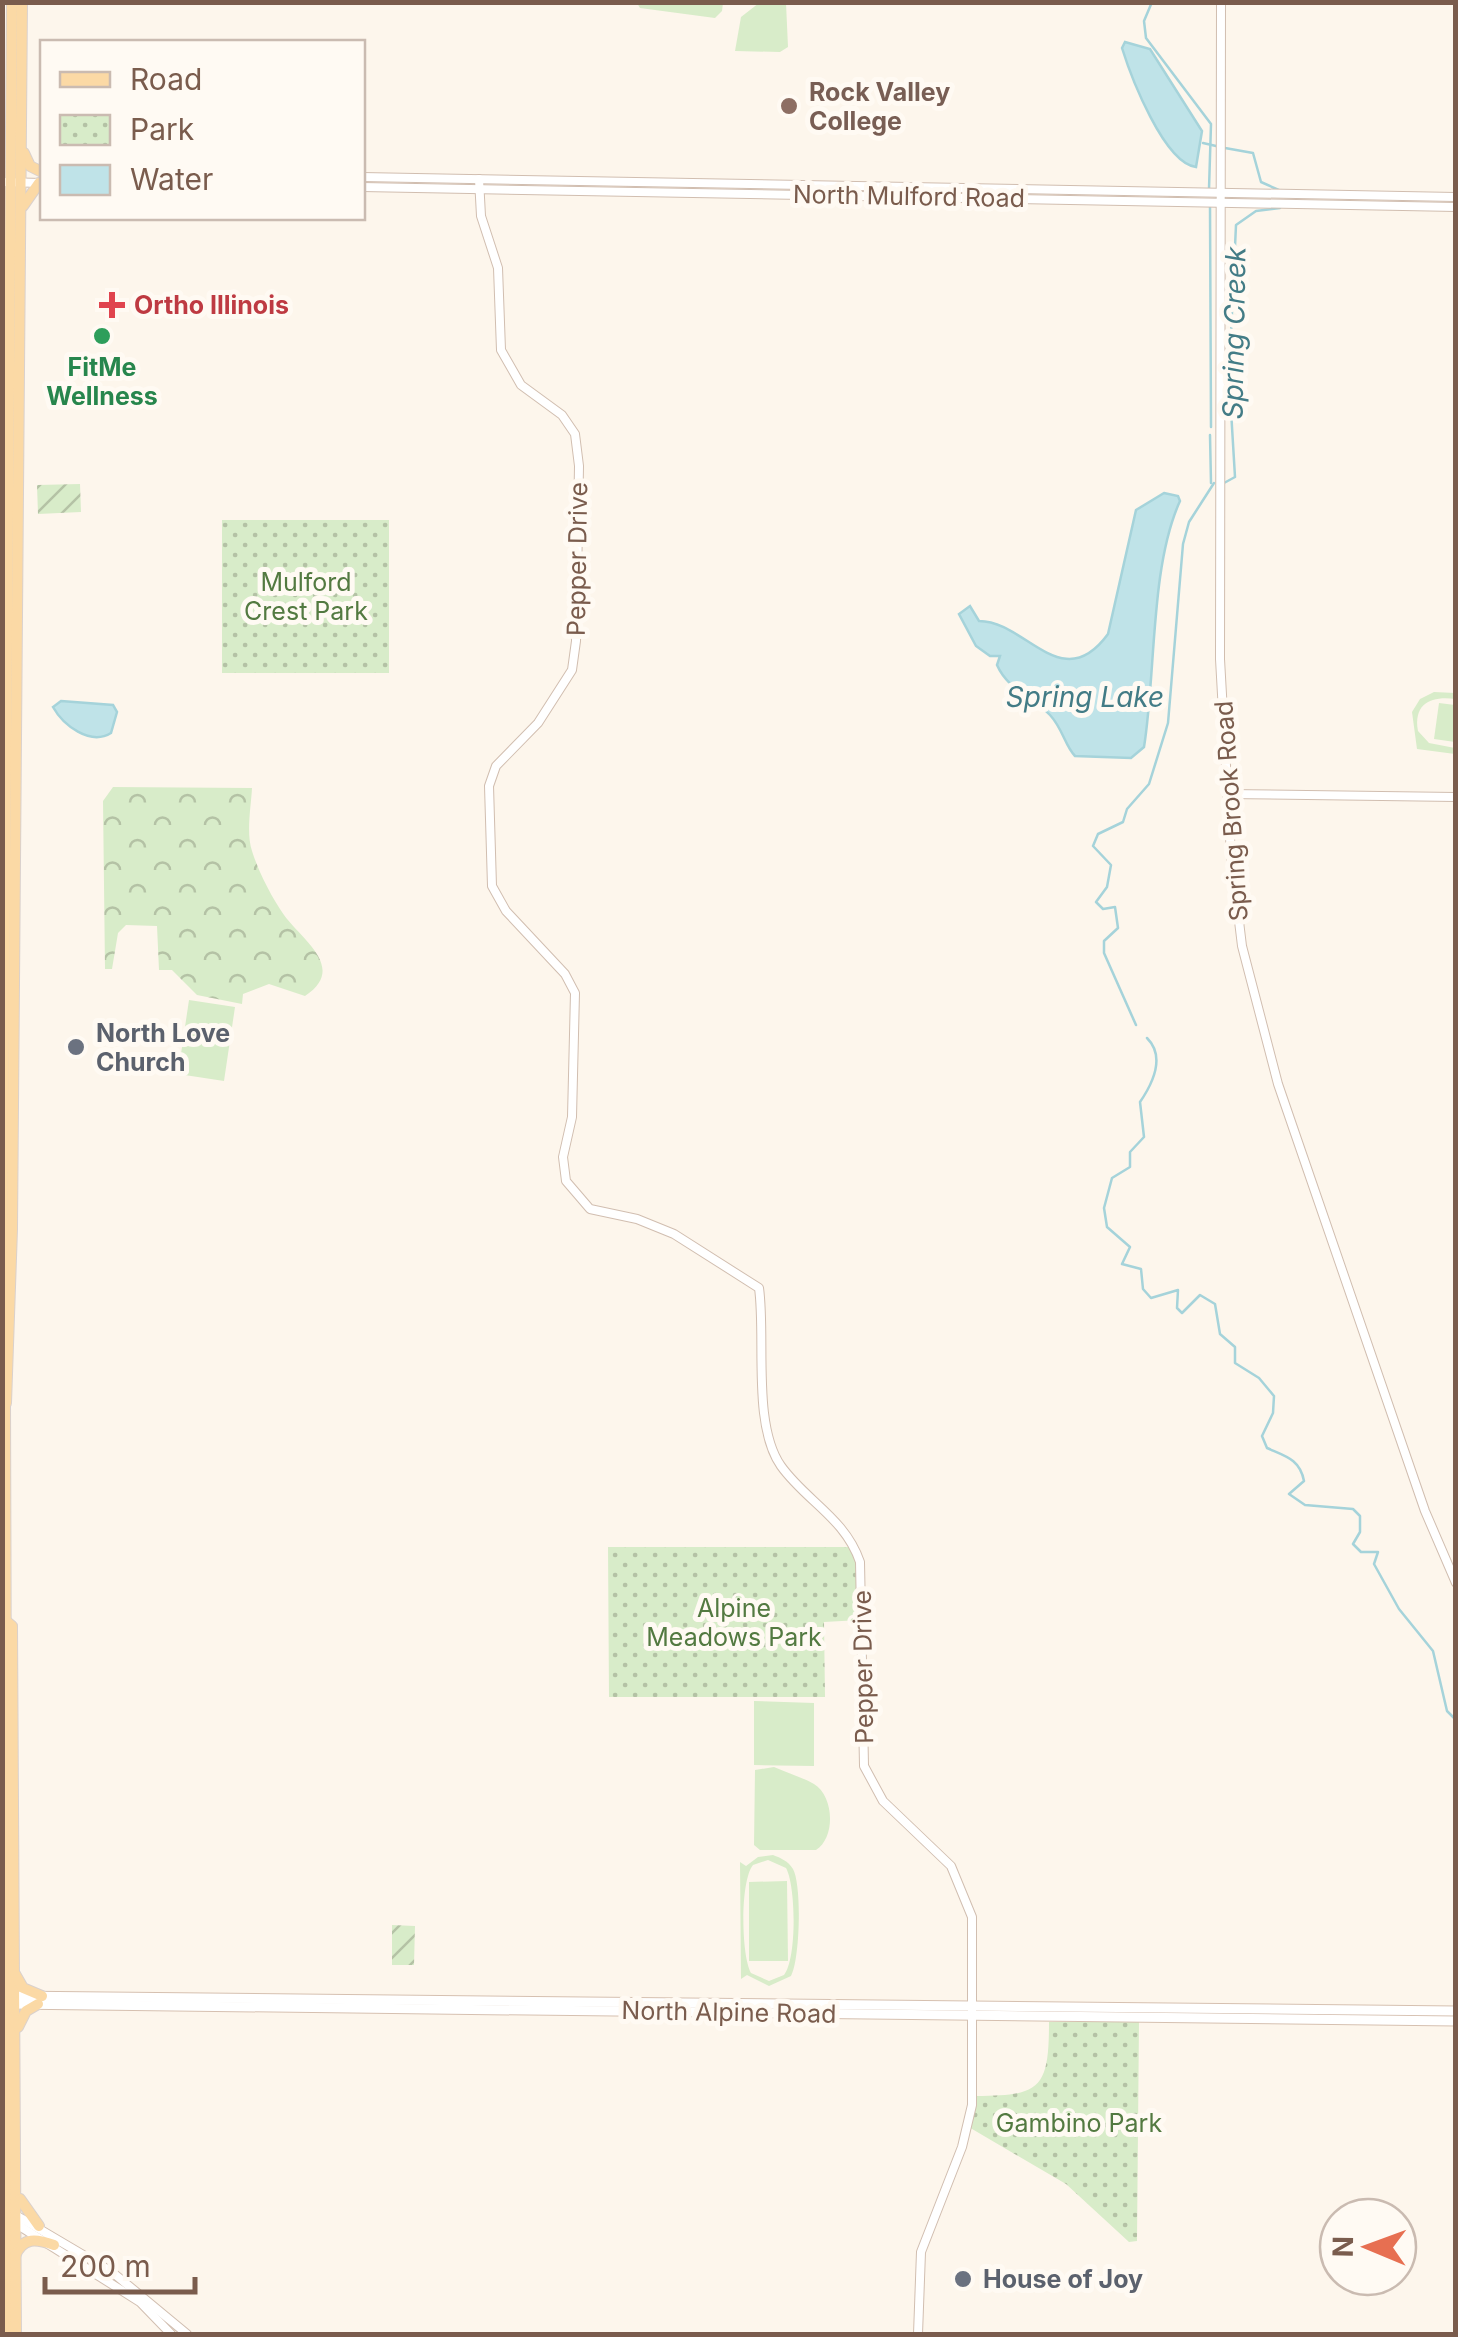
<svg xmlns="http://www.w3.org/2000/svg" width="1458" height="2337" font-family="Inter,sans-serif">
<defs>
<pattern id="forest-crowns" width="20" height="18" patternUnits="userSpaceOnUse" patternTransform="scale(2.5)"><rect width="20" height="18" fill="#d8ecc9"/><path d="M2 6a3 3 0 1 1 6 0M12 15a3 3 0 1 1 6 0" fill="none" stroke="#b4c2a5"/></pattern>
<pattern id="park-dots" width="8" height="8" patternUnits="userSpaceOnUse" patternTransform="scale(2.5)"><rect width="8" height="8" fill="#d8ecc9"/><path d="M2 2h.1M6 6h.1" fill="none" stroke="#b4c2a5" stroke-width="1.8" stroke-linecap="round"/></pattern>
<pattern id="garden-furrows" width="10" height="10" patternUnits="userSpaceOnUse" patternTransform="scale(2.5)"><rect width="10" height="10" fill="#d8ecc9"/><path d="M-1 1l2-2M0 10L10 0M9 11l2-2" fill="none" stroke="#b4c2a5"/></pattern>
</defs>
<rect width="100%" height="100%" fill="#fdf6ec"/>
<path fill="url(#forest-crowns)" d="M113 787 252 788C251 807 246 833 252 851 258 871 272 898 284 915 303 941 347 968 305 996L269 984 243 994 242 1004 197 995 172 970H159L157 926 126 925 118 933 112 969H105L103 801Z"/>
<g fill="url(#park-dots)">
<rect x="222" y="520" width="167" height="153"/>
<path d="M608 1547H851L857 1567 860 1620 824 1622 825 1697H609Z"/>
<path d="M1139 2021 1137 2241 1129 2242 1066 2184 967 2126 976 2096C1041 2096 1049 2088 1049 2022Z"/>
</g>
<g fill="url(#garden-furrows)">
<path d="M80 484 81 512 38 514 37 485Z"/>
<path d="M392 1925 415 1926 414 1965H392Z"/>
</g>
<g fill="#d8ecc9" fill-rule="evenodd">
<path d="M637 3H723L722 11 715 18 640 8Z"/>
<path d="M759 3H786L788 47 780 52 735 51 741 17Z"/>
<path d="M1434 692 1455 693V699C1432 696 1413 703 1418 731L1429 743 1455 748V754L1417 749 1412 712 1420 699Z"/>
<path d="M1439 703 1455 705V742L1434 739Z"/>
<path d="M189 1000 235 1007 224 1081 178 1074Z"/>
<path d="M754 1701 814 1703V1766L754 1765Z"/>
<path d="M774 1767C787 1773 802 1777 814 1784 834 1796 836 1837 816 1850H760L754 1845 755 1770Z"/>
<path d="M773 1855C781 1858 788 1861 793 1869 802 1885 800 1960 791 1976L769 1986 747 1975 741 1979 740 1862 746 1866 758 1857ZM768 1860 786 1868C796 1886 797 1959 784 1975L769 1981 751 1973C741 1955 740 1881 753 1865Z"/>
<path d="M787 1881 788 1961H749V1882Z"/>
</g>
<g fill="#bfe3e8" stroke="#a5d3da" stroke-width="2.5">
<path d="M1125 42 1150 49 1202 131 1196 167C1164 163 1131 77 1122 48Z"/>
<path d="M1164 493 1178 496 1180 501C1150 567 1156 673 1144 747L1131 758 1075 756C1065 746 1063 729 1050 715 1032 696 1008 690 997 665L1000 656H990L976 646 959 614 970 606 979 621C1026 621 1062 697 1108 634L1136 510Z"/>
<path d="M61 701 113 705 117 712 111 733C90 746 63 725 53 707Z"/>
</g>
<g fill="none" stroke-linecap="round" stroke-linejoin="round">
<g stroke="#a5d3da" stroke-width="2.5">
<path d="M1152 2 1144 21 1146 38 1211 124 1209 189"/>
<path d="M1203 143 1216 146"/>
<path d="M1225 148 1253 153 1261 182 1281 191"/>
<path d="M1210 206 1211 427"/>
<path d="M1210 435 1211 483"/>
<path d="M1224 483 1235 477 1229 377 1236 225 1256 211 1280 208"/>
<path d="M1136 1025 1104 953V941L1118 928 1115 907 1103 909 1096 902 1107 887 1111 865 1093 846 1098 834 1123 822 1127 809 1149 784 1168 723 1183 544 1189 522 1214 483"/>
<path d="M1147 1038C1166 1057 1153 1083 1140 1102L1144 1137 1130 1152V1167L1112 1178 1104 1208 1107 1227 1130 1247 1122 1264 1141 1269 1143 1289 1151 1298 1178 1290 1177 1308 1182 1313 1200 1295 1215 1304 1220 1334 1235 1347V1363L1259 1378 1274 1396 1273 1413 1262 1436 1267 1448C1285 1456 1300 1459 1304 1481L1289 1494 1305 1505 1353 1509 1360 1516V1532L1353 1544 1361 1552H1378L1374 1564 1399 1609 1433 1651 1447 1711 1456 1720"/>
</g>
<defs>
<g id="tertiary">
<path d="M1221 2 1220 659 1231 855 1242 946 1278 1084 1425 1511 1456 1583"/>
<path d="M362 177 1456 197"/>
<path d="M479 179 481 216 498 268 501 350 521 385 562 415 575 434 579 466 576 641 572 670 538 723 496 766 489 786 492 886 506 911 565 974 575 993 572 1117 563 1157 566 1181 590 1209 637 1219 674 1234 759 1288C766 1338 752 1425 781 1466 806 1501 845 1518 860 1562L864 1766 883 1801 951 1866 972 1917V2105L962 2147 921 2252 918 2334"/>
<path d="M2 182 42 183"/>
<path d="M362 187 1456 207"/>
<path d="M1227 794 1456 797"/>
<path d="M2 2207 112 2272 187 2334"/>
<path d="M2 2215 140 2302 171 2334"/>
</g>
<g id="secondary">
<path d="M8 1996 1456 2011"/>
<path d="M10 2004 1456 2021"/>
</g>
<g id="primary">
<path d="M24 153 30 166 42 172"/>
<path d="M23 206 39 183"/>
<path d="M2 1281 12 2"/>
<path d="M5 1401 8 2334"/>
<path d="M6 1403 12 1229 22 2"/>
<path d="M6 1621 12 1626 16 2334"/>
<path d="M15 1974 23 1988 42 1996"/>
<path d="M18 2027 26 2011 38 2004"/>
<path d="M20 2199 39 2226"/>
<path d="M15 2256C23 2236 37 2239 54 2245"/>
</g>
</defs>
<use href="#tertiary" stroke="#d1beb0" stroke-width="10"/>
<use href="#secondary" stroke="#d6c0b0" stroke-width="11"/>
<use href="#primary" stroke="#dad1cd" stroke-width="12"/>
<use href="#tertiary" stroke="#fff" stroke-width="8"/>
<use href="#secondary" stroke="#fff" stroke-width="9"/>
<use href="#primary" stroke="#fbd9a5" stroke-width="10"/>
</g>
<circle fill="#8d6e63" stroke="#fffaf3" stroke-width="4" cx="789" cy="106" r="10"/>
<path fill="#e0444e" stroke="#fffaf3" stroke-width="4" d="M107 290h10v10h10v10h-10v10h-10v-10h-10v-10h10z"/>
<circle fill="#2e9e5b" stroke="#fffaf3" stroke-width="4" cx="102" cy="336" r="10"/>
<g fill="#6b7280" stroke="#fffaf3" stroke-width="4">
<circle cx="76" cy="1047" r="10"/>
<circle cx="963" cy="2279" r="10"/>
</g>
<g text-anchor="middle" stroke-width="10" stroke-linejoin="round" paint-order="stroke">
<g font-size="25" font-weight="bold" fill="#785e54" stroke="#fffaf3" text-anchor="start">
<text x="809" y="101">Rock Valley<tspan x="809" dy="29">College</tspan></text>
</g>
<g font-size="25" fill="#7a5c4d" stroke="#fffaf3">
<text transform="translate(909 196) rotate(1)" y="9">North Mulford Road</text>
<text transform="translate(577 559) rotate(-89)" y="9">Pepper Drive</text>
<text transform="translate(1231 811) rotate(-94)" y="9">Spring Brook Road</text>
<text transform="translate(863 1667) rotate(-91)" y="9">Pepper Drive</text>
<text transform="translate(729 2012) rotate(1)" y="9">North Alpine Road</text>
</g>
<g font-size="25" font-weight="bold" fill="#be3a42" stroke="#fffaf3" text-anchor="start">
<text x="134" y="314">Ortho Illinois</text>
</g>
<g font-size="25" font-weight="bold" fill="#27864d" stroke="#fffaf3">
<text x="102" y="376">FitMe<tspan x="102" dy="29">Wellness</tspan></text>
</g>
<g font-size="25" fill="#537a41" stroke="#fffaf3">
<text x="306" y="591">Mulford<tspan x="306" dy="29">Crest Park</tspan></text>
<text x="734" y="1617">Alpine<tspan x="734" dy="29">Meadows Park</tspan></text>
<text x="1079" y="2132">Gambino Park</text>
</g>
<g font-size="25" font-weight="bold" fill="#5b616d" stroke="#fffaf3" text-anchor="start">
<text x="96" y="1042">North Love<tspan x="96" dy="29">Church</tspan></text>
<text x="983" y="2288">House of Joy</text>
</g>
<g font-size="28" font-style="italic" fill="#437c86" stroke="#fffaf3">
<text transform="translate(1234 333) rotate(-89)" y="10">Spring Creek</text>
<text x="1085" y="707">Spring Lake</text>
</g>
</g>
<rect width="1458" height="2337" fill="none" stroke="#7a5c4d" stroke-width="10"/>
<rect x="40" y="40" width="325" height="180" fill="#fffaf3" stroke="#cabbb1" stroke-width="2.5"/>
<rect x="60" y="72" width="50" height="15" fill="#fbd9a5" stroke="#cabbb1" stroke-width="2.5"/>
<text x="130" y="90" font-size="30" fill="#7a5c4d">Road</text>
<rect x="60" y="115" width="50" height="30" fill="url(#park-dots)" stroke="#cabbb1" stroke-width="2.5"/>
<text x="130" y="140" font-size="30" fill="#7a5c4d">Park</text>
<rect x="60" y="165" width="50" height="30" fill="#bfe3e8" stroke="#cabbb1" stroke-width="2.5"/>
<text x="130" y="190" font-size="30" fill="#7a5c4d">Water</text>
<g transform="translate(1368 2247) rotate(271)"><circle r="48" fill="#fffaf3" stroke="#cabbb1" stroke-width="2.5"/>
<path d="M0-8L18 38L0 25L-18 38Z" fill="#e76f51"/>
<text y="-15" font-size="28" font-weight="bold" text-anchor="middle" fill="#7a5c4d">N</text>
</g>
<path d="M45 2277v15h150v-15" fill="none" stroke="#7a5c4d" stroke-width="5"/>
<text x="60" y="2277" font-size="30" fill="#7a5c4d" stroke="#fffaf3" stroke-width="8" paint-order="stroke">200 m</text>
</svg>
